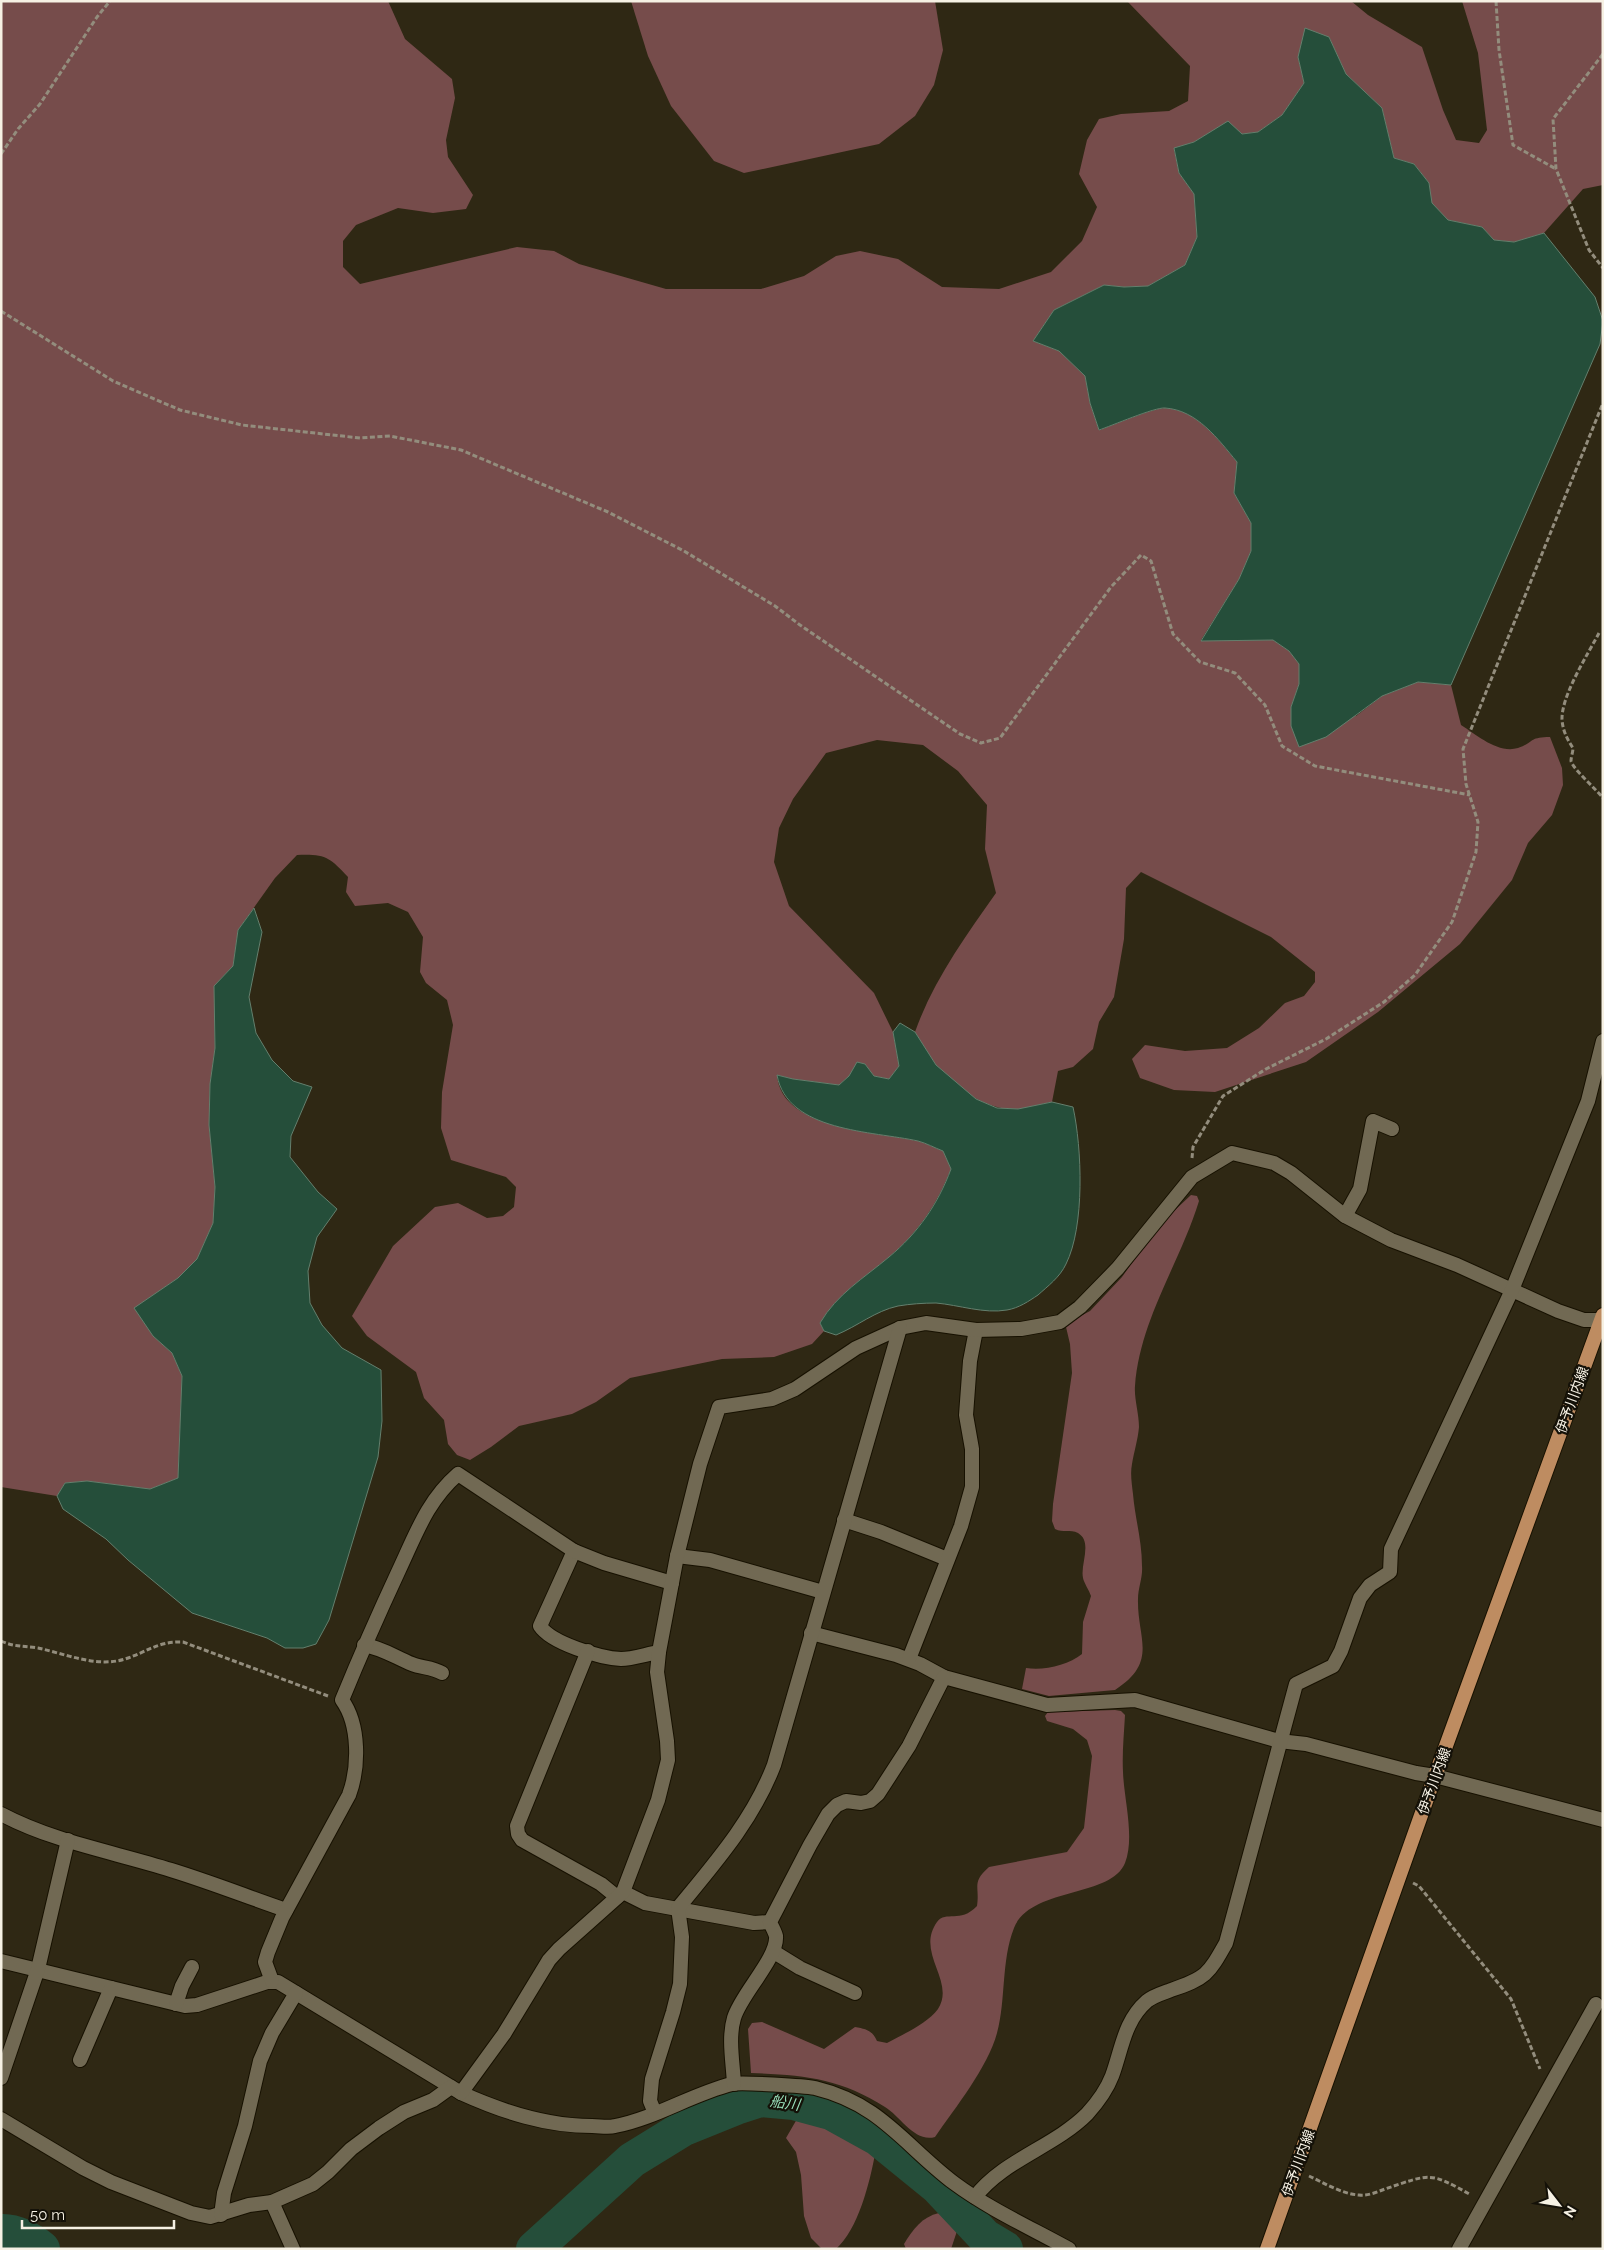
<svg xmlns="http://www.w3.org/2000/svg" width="1604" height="2250" font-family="Raleway,'Noto Sans JP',sans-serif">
<rect width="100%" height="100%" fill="#2f2814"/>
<g fill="#764c4b">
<path d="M1 1H388L405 39 452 79 455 98 446 140 448 157 473 195 466 209 433 213 398 208 356 225 343 241V267L360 284 517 247 554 251 579 264 666 289H761L804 276 836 256 860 251 898 259 942 287 999 289 1051 272 1082 241 1097 207 1079 174 1087 140 1099 119 1121 114 1169 111 1188 101 1190 66 1127 1H1351L1368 15 1422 47 1443 110 1456 140 1479 143 1487 130 1478 53 1462 1H1603V185L1583 189 1544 233 1514 242 1494 240 1482 227 1448 220 1431 203 1429 183 1414 164 1394 158 1382 108 1346 74 1329 37 1298 57 1304 83 1282 115 1258 132 1242 134 1228 122 1194 142 1174 149 1179 173 1194 194 1197 237 1185 265 1148 286 1124 287 1104 285 1054 310 1033 341 1059 351 1085 376 1090 403 1099 430C1111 426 1156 407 1165 408 1197 410 1218 439 1237 462L1234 493 1251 523V551L1239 579 1201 640H1273L1289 651 1299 664V684L1291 707 1356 716 1382 696 1418 682 1451 685 1461 725C1477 735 1498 754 1518 748 1534 743 1528 737 1550 737L1562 768 1563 785 1552 815 1528 843 1512 880 1460 944 1378 1012 1306 1062 1215 1092 1174 1090 1140 1078 1132 1059 1145 1045 1185 1051 1227 1048 1259 1028 1285 1003 1304 996 1315 982V972L1271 937 1141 872 1126 888 1124 939 1114 997 1099 1022 1093 1049 1073 1067 1058 1071 1052 1102C1041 1104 1029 1108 1018 1109 986 1111 955 1088 936 1065 928 1055 922 1043 915 1032 933 981 965 937 996 893L985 849 987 805 958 771 923 745 877 740 826 753 793 799 779 828 774 862 789 906 874 993 893 1032 899 1066 889 1079 874 1076 865 1064 857 1063 849 1076 839 1085 793 1079 777 1075C781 1130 878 1132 918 1141 926 1143 935 1148 943 1151L951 1169C937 1204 918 1233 889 1257 864 1278 838 1294 820 1323L824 1331 812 1344 774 1357 722 1359 630 1378 596 1402 572 1414 519 1426 491 1447 470 1460 457 1455 448 1444 444 1420 424 1398 416 1372 367 1336 352 1316 393 1246 435 1207 458 1203 487 1218 503 1216 514 1207 516 1187 506 1177 451 1160 441 1128 442 1092 453 1025 447 1000 426 983 420 972 423 937 408 912 388 903 355 906 346 892 348 877C329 857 326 854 297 855L275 878 238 930 233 966 214 986 215 1048 210 1084 209 1125 215 1187 213 1223 197 1259 178 1278 135 1308 153 1336 172 1353 182 1376 178 1478 150 1489 87 1481 65 1483 57 1496 1 1487Z"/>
<path d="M631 1H935L943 50 934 85 915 116 879 144 744 173 714 161 671 106 648 56Z"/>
<path d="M1191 1195 1197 1196 1199 1201C1180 1263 1140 1319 1135 1386 1134 1399 1139 1413 1139 1427 1138 1439 1134 1452 1132 1464 1130 1474 1132 1485 1133 1494 1135 1518 1142 1541 1142 1566 1143 1577 1138 1588 1138 1599 1137 1638 1159 1662 1115 1690L1049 1696 1022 1689 1026 1668C1044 1671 1068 1665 1082 1654L1083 1622 1091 1596C1089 1590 1084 1583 1083 1578 1080 1564 1093 1542 1078 1533 1070 1529 1063 1533 1055 1529L1052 1521 1053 1504 1072 1373 1070 1344 1066 1327 1071 1321 1090 1311 1122 1277 1159 1225Z"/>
<path d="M1115 1710 1121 1711 1125 1715C1124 1734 1122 1753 1123 1772 1124 1800 1135 1837 1125 1863 1111 1898 1030 1887 1014 1928 1001 1961 1006 1999 997 2033 988 2067 955 2108 935 2137 915 2143 900 2116 885 2107 840 2078 803 2075 751 2073L748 2029 752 2023 762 2022 824 2049 855 2027C866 2029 872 2030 877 2041L887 2043C903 2034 927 2024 938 2009 956 1981 915 1953 937 1922 946 1910 960 1924 977 1906 980 1886 971 1883 989 1867L1067 1852 1084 1828 1092 1756 1087 1740 1073 1729 1047 1721 1045 1716 1048 1712Z"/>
<path d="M808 2118C834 2125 853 2139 875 2154 870 2182 858 2230 836 2249H822L811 2238 804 2216 801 2175 796 2152 786 2138 797 2119Z"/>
<path d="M939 2213 957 2231 951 2249H906L904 2244C913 2229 922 2217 939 2213Z"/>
<path d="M1 2218 29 2234 42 2249H1Z"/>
</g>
<g fill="#254e3a" stroke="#647f6d">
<path d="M1305 28 1329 37 1346 74 1382 108 1394 158 1414 164 1429 183 1432 203 1448 220 1482 227 1494 240 1514 242 1544 233 1595 297 1603 321 1600 344 1451 685 1418 682 1382 696 1326 737 1299 747 1291 726V707L1299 684V664L1289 651 1273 640 1201 641 1239 579 1251 551V523L1234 493 1237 462C1218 439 1197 410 1165 408 1155 407 1111 426 1099 430L1090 403 1085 376 1059 351 1033 341 1054 310 1104 285 1124 287 1148 286 1185 265 1197 237 1194 194 1179 173 1174 148 1194 142 1228 121 1242 134 1258 132 1282 115 1304 83 1298 57Z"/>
<path d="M254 908 262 932 249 997 256 1033 272 1060 293 1081 312 1087 291 1136 290 1157 318 1192 337 1209 317 1237 308 1271 310 1303 322 1325 342 1348 381 1370 382 1421 378 1457 329 1620 316 1644 303 1648H285L267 1638 192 1613 128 1560 106 1539 63 1509 57 1496 65 1483 87 1481 150 1489 178 1478 182 1376 172 1353 153 1336 134 1308 178 1278 197 1259 213 1223 215 1187 209 1125 210 1084 215 1048 214 986 233 966 238 930Z"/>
<path d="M900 1023 915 1032 936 1065 976 1099 997 1108 1018 1109 1052 1102 1073 1107C1082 1148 1085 1226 1066 1264 1060 1277 1048 1286 1038 1295 1029 1301 1019 1308 1007 1310 984 1314 959 1305 936 1303 923 1303 910 1304 898 1306 875 1311 858 1326 836 1335L824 1331 820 1323C837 1294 864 1278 889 1257 918 1233 938 1204 951 1169L943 1151C935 1148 926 1143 918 1141 873 1131 787 1132 777 1075L793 1079 839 1085 849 1076 857 1062 865 1064 874 1076 889 1079 899 1066 893 1032Z"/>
</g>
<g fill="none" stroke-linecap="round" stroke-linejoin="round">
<g stroke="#254e3a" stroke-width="36">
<path d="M1 2232C15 2231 31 2240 42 2249"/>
<path d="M534 2249 632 2160 684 2128 736 2107 760 2099 794 2102 831 2112 878 2138 937 2186 985 2237 1005 2249"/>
</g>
<defs>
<g id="minor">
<path d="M1345 1216 1360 1189 1373 1121 1392 1129"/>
<path d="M844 1520 881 1532 947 1559"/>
<path d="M574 1551 540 1626C551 1643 600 1658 621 1659 632 1659 647 1654 659 1652"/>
<path d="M677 1556 710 1560 823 1592"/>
<path d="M811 1633 896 1655 920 1664 944 1677 1047 1705 1135 1700 1279 1741 1306 1744 1416 1773 1435 1776 1603 1820"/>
<path d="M364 1645C382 1648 395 1657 412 1664 422 1668 432 1667 442 1673"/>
<path d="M588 1651 517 1826 518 1834 522 1840 601 1884 617 1897"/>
<path d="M909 1659 961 1526 972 1487V1449L966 1415 970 1361 976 1330"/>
<path d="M1 1814C54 1842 114 1852 171 1870 210 1882 248 1897 286 1910"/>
<path d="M623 1892 645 1903 754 1923 770 1922"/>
<path d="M774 1952 800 1968 855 1993"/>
<path d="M1 1961 185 2006 197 2005 267 1982H278L461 2093C503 2112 546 2126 592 2126 600 2126 608 2128 615 2126 656 2118 692 2094 732 2084 741 2082 805 2086 815 2088 881 2104 904 2145 954 2183 989 2209 1031 2228 1069 2249"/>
<path d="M272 1981 265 1962 268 1952 282 1918 349 1795C359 1768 360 1725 342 1700 360 1656 379 1613 399 1570 416 1534 427 1501 458 1474L574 1551 604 1563 672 1583"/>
<path d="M176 2004 182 1986 192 1967"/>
<path d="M80 2060 111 1988"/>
<path d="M1 2078 38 1969 68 1840"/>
<path d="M734 2084C733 2063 728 2038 734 2018 741 1994 778 1958 776 1936 775 1932 772 1927 770 1922L810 1845 828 1814 837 1805 846 1801 861 1803 870 1801 878 1794 909 1746 944 1677"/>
<path d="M461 2093 504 2034 549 1960 559 1949 623 1892 658 1800 668 1760 667 1741 657 1672 659 1652 677 1556 700 1464 719 1407 772 1399 795 1389 856 1348 900 1328 926 1323 976 1330 1021 1329 1060 1322 1080 1307 1118 1268 1192 1177 1232 1153 1274 1163 1291 1173 1345 1216 1391 1240 1457 1265 1558 1311 1584 1320H1603"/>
<path d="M655 2113 650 2101 652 2079 673 2012 680 1984 682 1937 678 1908C715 1863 753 1820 774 1765L900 1328"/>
<path d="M1 2119 83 2168 111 2182 191 2213 210 2217 249 2205 272 2202 313 2184 328 2172 351 2149 379 2128 404 2112 433 2100 451 2087"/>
<path d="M975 2197C1003 2160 1054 2147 1087 2114 1097 2103 1107 2089 1112 2076 1122 2049 1124 2021 1147 2001 1153 1996 1163 1993 1171 1990 1206 1978 1208 1975 1226 1943L1296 1684 1333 1666 1341 1651 1360 1598 1370 1585 1390 1572 1391 1549 1512 1290 1588 1101 1603 1041"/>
<path d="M272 2202 293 2249"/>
<path d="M221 2215 224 2193 245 2126 260 2061 272 2033 296 1993"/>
<path d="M1459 2249 1596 2004"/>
</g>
<path id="primary" d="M1267 2249 1435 1776 1603 1315"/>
</defs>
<use href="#minor" stroke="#171101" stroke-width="16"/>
<use href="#primary" stroke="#171101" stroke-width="16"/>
<g stroke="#938d7d" stroke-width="3" stroke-dasharray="5 2.5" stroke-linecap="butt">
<path d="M1496 1 1499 50 1513 145 1556 169"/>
<path d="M1603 54 1553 119 1556 169 1589 250 1603 268"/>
<path d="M1 154 18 129 40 104 97 17 110 1"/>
<path d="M1 311 113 381 180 410 242 425 360 438 390 436 461 450 608 512 684 551 775 606 800 625 960 734 981 743 1000 738 1111 587 1141 555 1151 561 1173 634 1200 662 1235 673 1265 705 1282 746 1315 766 1470 795"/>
<path d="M1599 633C1588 654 1561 696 1562 720 1563 731 1567 739 1573 748 1573 752 1571 757 1571 761 1573 769 1596 789 1603 798"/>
<path d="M1192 1158 1193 1147 1223 1096 1266 1069 1326 1039 1384 1002 1415 975 1452 922 1476 852 1478 822 1466 784 1463 749 1603 403"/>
<path d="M1 1641C14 1647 25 1646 38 1648 66 1654 97 1668 125 1659 147 1652 158 1641 183 1642L328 1696"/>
<path d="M1413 1883 1419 1886 1511 1999 1540 2069"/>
<path d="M1309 2176C1324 2183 1342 2194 1359 2195 1368 2196 1377 2192 1385 2189 1430 2174 1429 2171 1471 2195"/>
</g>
<use href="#minor" stroke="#716953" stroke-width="14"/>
<use href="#primary" stroke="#be8c61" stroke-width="14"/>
</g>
<g text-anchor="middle" stroke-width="4.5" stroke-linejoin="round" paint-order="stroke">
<g font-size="14" fill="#f6f1e4" stroke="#141108">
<text transform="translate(1572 1400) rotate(-70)" y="5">伊予川内線</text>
<text transform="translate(1434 1781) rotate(-70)" y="5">伊予川内線</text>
<text transform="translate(1298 2163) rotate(-70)" y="5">伊予川内線</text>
</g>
<g font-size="15" font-style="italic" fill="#97deb9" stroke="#141108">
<text transform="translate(785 2103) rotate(8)" y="5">船川</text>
</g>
</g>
<rect width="1604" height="2250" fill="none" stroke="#f6f1e4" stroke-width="5"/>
<g transform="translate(1559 2205) rotate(121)" stroke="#141108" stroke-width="4" paint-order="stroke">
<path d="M0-4L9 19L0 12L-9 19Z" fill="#f6f1e4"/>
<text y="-8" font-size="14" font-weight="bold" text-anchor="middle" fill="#f6f1e4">N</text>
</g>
<path d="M22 2220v8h152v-8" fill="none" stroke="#f6f1e4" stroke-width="2.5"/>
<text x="30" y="2220" font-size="15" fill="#f6f1e4" stroke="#141108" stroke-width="4" paint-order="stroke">50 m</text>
</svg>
